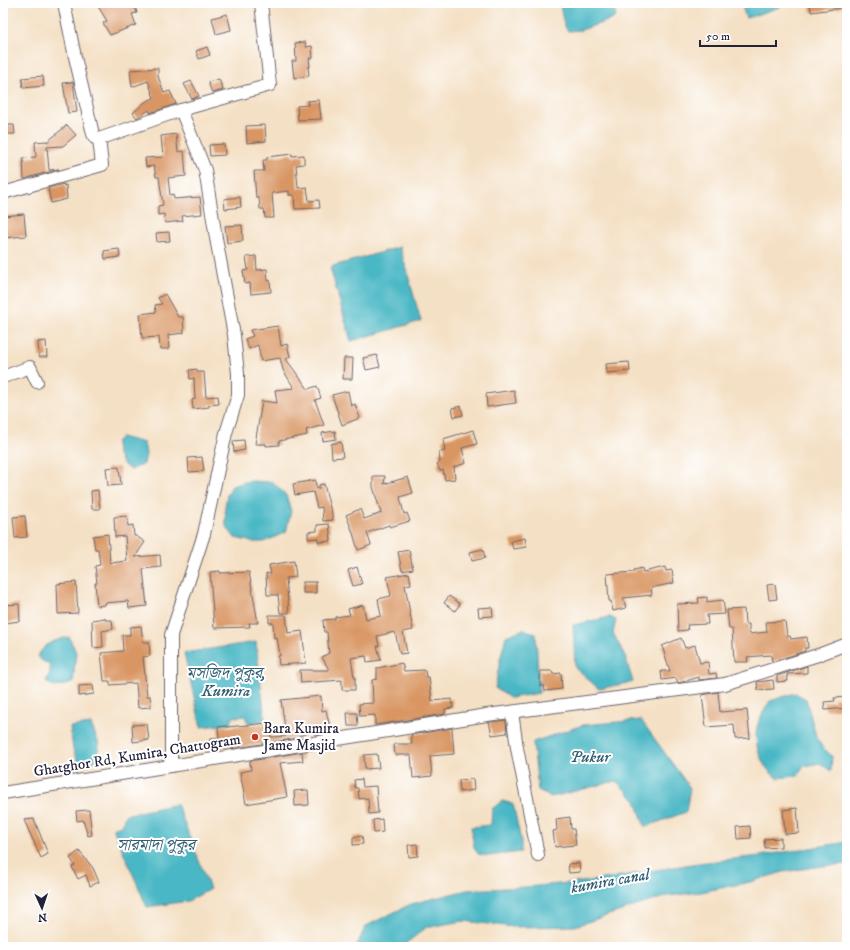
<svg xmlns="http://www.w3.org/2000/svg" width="850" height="950" font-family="'IM FELL DW Pica','Noto Serif Bengali',serif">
<rect width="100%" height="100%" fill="#fff"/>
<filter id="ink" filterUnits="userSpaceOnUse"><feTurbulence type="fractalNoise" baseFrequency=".025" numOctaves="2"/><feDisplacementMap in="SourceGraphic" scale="8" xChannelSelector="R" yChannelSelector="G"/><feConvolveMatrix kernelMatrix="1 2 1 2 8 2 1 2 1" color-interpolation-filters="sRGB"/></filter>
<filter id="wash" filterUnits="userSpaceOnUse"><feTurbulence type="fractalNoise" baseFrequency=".012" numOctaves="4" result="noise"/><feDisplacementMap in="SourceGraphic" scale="16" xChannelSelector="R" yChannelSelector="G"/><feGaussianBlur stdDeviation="0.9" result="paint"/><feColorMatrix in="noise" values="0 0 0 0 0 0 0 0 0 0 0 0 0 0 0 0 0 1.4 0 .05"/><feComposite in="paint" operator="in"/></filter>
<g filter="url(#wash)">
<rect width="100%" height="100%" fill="#f4e0c4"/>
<g fill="#4ab7c5" stroke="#366c80">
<path d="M563 3H612L616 16 613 19 581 30 568 31C562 24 562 13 560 5Z"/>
<path d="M741 3H793L746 18Z"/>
<path d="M400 247 421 321 351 341 330 267Z"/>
<path d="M121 437 144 443 146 454 144 464 131 470C120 464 116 453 116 442Z"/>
<path d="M249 481 273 482 286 495 291 511 286 532 264 542H253L235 538 226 526 225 507 227 495 232 486Z"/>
<path d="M610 617 616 620 613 633 625 656 633 682 599 689 575 668 573 625Z"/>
<path d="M524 629 536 634 539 693 510 698 495 688 500 660 506 636Z"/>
<path d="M69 637 76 652 73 683 55 687 46 682 50 672V664L42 661 38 656C44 643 56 640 69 637Z"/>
<path d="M256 642 265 720 248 723 245 716 233 717 230 724 201 727 184 653Z"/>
<path d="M795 693 806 699 816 736 822 747 832 756 831 771 820 763 804 766 798 776 777 778C761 767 752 743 758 724 760 716 766 708 770 701Z"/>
<path d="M641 720 690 788 686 812 645 827 636 801 616 781 551 797 538 790 533 742 583 725Z"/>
<path d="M91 724 99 744 96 760 80 766 73 749 70 727Z"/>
<path d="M502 801 513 804 521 841V852L488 856 478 854 474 847 471 827 491 825 492 809Z"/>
<path d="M177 804 210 889 188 901 147 907 113 828 122 826 125 815Z"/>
<path d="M847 842V864L822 866 783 872 750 882 701 892 667 896 575 926 514 927 464 921 427 927 401 947H356L366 926 411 904 467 890 525 887 592 881 698 863 760 856Z"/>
</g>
<g id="blocks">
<g fill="#d99664">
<path d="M96 3H134L137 13 132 14 136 25 110 35 103 23 107 21Z"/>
<path d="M810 3H842V8L811 12Z"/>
<path d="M227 14 231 30 216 34 212 18Z"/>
<path d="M305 42 306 47 312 46 313 58H309L310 67H308L309 76 294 78 292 61H296L295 43Z"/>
<path d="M207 47 210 55 199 59 196 51Z"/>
<path d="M158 68V76L164 93 170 91 176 104 150 113 149 110 137 118 133 113 145 102 154 98 148 81 132 87 130 70Z"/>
<path d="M43 76 44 86 23 88 22 78Z"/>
<path d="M219 79 223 90 212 93 208 82Z"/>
<path d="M191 81 199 96 192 99 184 84Z"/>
<path d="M73 82 77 112 68 113 63 83Z"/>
<path d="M319 100 321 119 298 120 297 106 308 105 307 101Z"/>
<path d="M5 125H14L15 134H6Z"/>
<path d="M67 125 76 135 63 146 47 147 49 170 59 169 24 179 23 158 36 157 35 142 47 141V142Z"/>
<path d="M265 125 266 141 247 143 246 126Z"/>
<path d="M176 134 178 152 184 151 186 176 168 178 170 195 173 194 174 199 200 197 202 214 182 216 183 221 165 223 164 214 158 215V206L163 205 159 177H156L154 166 146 167 145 158 163 157 161 136Z"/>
<path d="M224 144 225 155 210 156 209 145Z"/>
<path d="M292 154V156L304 155V164L296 165 298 188 307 187 309 201 319 200 320 208 295 209 294 195H289V191L272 193 274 218H265L264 209H260L259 198H256L254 171H264L263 160H267V157Z"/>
<path d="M64 184V186L66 185 67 199 51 203 48 188Z"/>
<path d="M240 197 241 207 225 209 224 199Z"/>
<path d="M24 214 26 236 3 238V216Z"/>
<path d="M242 225 243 241 227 243 225 226Z"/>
<path d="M169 232 170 241 157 242 156 233Z"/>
<path d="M119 249 120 257 105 259 104 251Z"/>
<path d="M256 256 257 270 267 269 268 281 270 280 271 292 251 294 250 283 245 284 243 271 248 270 246 257Z"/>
<path d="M165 294 178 317H183L184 333 168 335 169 349H160L159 337 142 338 140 314 156 312 155 305 162 304 158 298Z"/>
<path d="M278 326 281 346 287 344 290 357 286 359 308 389 317 386 321 398 315 400 324 425 306 430 307 435 279 441V445L266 446V444H255L262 401 277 403 275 390 294 388 283 370 280 358 261 361 258 345 249 349 245 339 253 336 250 330Z"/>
<path d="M46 341 47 357H39L38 342Z"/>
<path d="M377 355 380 367 366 370 363 358Z"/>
<path d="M344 358H353L352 379H343Z"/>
<path d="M629 362 630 371 607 373 606 364Z"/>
<path d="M197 369V372H204L206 397 218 396 219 404 209 405V407L193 409 192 400 195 399 194 378 190 379 189 370Z"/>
<path d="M514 390 516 403 487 407 486 394Z"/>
<path d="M348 391 351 406 355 404 360 418 342 425 332 395Z"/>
<path d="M461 406 463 415 454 417 452 408Z"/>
<path d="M473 430 477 444 462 448 466 463 454 467 455 479 445 480 443 470 440 471 437 464 440 462 439 452 445 451 443 439Z"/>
<path d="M335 431 336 439 323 441 322 433Z"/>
<path d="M244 440 245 450 234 452 233 441Z"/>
<path d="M341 442 343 457 332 458 331 444Z"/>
<path d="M202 457 204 471 189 472 188 458Z"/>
<path d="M119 467 121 485 108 486 106 468Z"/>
<path d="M373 476H385L384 484 408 477 413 493 400 497 404 514 407 513 410 521 390 527 389 525 367 533 371 545 358 550 352 530 346 515 360 509 364 519 381 513 373 487Z"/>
<path d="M315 480 317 489H319V485L324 484 330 508H331L333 520 323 521 322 507 317 508 313 492 295 495 293 484Z"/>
<path d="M98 490 100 509H92L91 491Z"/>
<path d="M25 516 27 537 15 538 13 517Z"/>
<path d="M127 516 128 526 133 525 134 536H136L145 542 135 557 160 555 161 567 143 569 147 606 129 608 128 601 105 603V605L97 606 95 583H97L95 566 100 565 98 549H95L93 536 108 534 110 563 127 561 125 536 115 537 114 517Z"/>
<path d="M329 524 331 541 318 542V538L308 539V532L317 531V525Z"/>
<path d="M525 538 527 547 513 549 511 541Z"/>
<path d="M483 549 485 558 472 561 470 552Z"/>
<path d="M409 550 413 569 402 571 398 552Z"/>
<path d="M294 561 296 577 286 578 289 613H280L278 595H267L266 573 271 574 269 565Z"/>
<path d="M357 567 362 584 353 586 348 570Z"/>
<path d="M665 567 666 571 672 570 674 583 651 588 652 595 623 598 626 608 613 611 611 601H609L607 574 634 572V570L642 568 643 572Z"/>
<path d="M220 571V573L249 572 258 623H249L250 627 214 628 210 572Z"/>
<path d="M409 573 411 584 405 585 413 630 403 632 407 653 400 654 395 632 377 636 379 646H377L381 660 367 662 366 656 351 658 354 677H355V690H342V680L301 683 300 670H329L322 657 329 653 327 632H324L323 620 335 619V617L350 615 348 609 363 605 366 619 381 616 378 599 391 596 387 577Z"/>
<path d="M76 582 78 613 58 614 57 584Z"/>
<rect x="303" y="582" width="13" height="11"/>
<path d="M775 584 777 599 769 600 767 585Z"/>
<path d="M449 596 460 604 455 611 444 603Z"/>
<path d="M707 597V602L723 600 725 614 707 615 708 624 687 625 688 630 678 631 677 604 699 603 698 598Z"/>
<path d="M19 604 20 621 5 623 4 605Z"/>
<path d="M492 607 493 616 479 617 478 608Z"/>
<path d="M744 609 745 624H749V634L767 632 766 622 785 621 787 636H790L791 639 807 637 808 648H805V651L772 662 771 655 747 657 748 662H734L732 629H729L727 610Z"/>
<path d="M269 615H286L288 633 302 631 306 663 279 665 278 656H280L277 637 274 638 273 623H269Z"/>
<path d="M105 618V620H112L113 629 102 631 103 647 93 648 92 620Z"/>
<path d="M141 626 143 642H149L150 656 143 657 147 696H150L151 707 138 708 136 683 110 685V681H104L101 653 123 651 122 635H130V627Z"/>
<path d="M681 638 685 648 695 645 700 663 708 662 709 674 716 673 717 678 699 680V677L686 681 678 683 676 678 662 680 661 671H670L662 646Z"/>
<path d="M402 663 404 671 425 670 426 677H429L432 701 452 699 453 708 445 709V714L375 725V715L360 716 359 704 373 703 372 680 377 679V668Z"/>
<path d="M807 666V673L787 674 788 681 777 682V676Z"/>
<path d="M540 671H552L553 674 561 673 562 689 545 691 544 686H540Z"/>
<path d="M773 680 774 689 758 690 757 682Z"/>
<path d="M93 685 94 694 79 696V686Z"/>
<path d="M718 692 720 712 747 710 750 738 735 739 734 725 706 727 702 695Z"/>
<path d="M321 696 322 711 326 710 331 733 315 735 314 731 299 736V738L231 749V746L211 748 210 739 219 738 218 727 226 726 227 727 268 723 271 737 286 736 281 700Z"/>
<path d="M847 697V708L825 710 824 702 835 701 834 698Z"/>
<path d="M347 713H357L358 726H348Z"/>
<path d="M506 720 507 733 492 735 489 722Z"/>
<path d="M147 724 149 740 133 742 132 725Z"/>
<path d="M452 728 454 754 430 756 432 776 413 778 411 755H395L394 744H412L411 735Z"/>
<path d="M302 752 303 761 280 763 287 797 246 804 240 772 251 770 250 761Z"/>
<path d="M377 754 379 768 365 769 364 755Z"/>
<path d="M362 779 363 787 376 786 378 813 369 814 368 798 359 799 358 788H355L354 780Z"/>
<path d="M473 779 474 790 460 792 459 780Z"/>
<path d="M308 790 309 805 295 806 294 791Z"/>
<path d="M797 808 799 833 785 834 783 810Z"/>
<path d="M89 810 92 835 88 836 83 820 77 821 76 811Z"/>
<path d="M570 817 571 829H574L576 845 555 847 553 831 557 830 556 819Z"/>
<path d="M34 819 48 854 41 858 24 820Z"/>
<path d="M382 819 383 832 374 833 373 820Z"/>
<path d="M750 826 751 838 738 839 737 827Z"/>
<path d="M362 836 363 844 353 845V837Z"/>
<path d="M781 838V847L765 848 764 839Z"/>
<path d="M417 844 418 856 409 857 408 845Z"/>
<path d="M79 851 93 868 99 882 90 886 86 875 78 879 72 867 75 865 70 858Z"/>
<path d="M579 863 580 872 569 873 568 864Z"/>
</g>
</g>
</g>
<g filter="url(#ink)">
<use href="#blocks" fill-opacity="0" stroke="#6c646b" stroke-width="1"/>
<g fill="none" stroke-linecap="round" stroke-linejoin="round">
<defs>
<g id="street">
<path d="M64 3 75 57 93 134 95 138 99 139 181 110 270 85 261 3"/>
<path d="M3 193 102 165 99 139"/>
<path d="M3 377 30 367 37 382"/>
<path d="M512 712 517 748 538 855"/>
<path d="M171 766V635L204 534 226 433 238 395V374L234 335 216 238 205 170 181 110"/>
<path d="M3 793 487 715 725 684 818 655 847 644"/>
</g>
</defs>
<use href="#street" stroke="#6c646b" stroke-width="14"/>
<use href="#street" stroke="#fff" stroke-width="12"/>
</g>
</g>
<circle fill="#c8321e" stroke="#fff" stroke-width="1.5" cx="255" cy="737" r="4"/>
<g text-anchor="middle" stroke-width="4" stroke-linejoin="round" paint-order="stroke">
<g font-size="15" fill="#22223b" stroke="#fff" text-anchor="start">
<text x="263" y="733">Bara Kumira<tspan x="263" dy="17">Jame Masjid</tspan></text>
</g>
<g font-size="15" fill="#22223b" stroke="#fff">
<text transform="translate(137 755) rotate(-9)" y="5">Ghatghor Rd, Kumira, Chattogram</text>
</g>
<g font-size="16" font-style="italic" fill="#325e72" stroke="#fff">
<text x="226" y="678">মসজিদ পুকুর,<tspan x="226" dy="18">Kumira</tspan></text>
<text x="590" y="762">Pukur</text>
<text x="156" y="850">সারমাদা পুকুর</text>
<text transform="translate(610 880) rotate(-10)" y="6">kumira canal</text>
</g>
</g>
<rect width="850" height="950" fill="none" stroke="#fff" stroke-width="16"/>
<g transform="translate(42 908) rotate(177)" stroke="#ffffff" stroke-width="3" paint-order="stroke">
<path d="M0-3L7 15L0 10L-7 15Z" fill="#22223b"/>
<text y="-6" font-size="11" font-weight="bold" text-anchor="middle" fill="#22223b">N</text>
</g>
<path d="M700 40v6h76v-6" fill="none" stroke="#22223b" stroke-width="2"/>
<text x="706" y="40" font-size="12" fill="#22223b" stroke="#ffffff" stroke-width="3" paint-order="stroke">50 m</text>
</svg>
